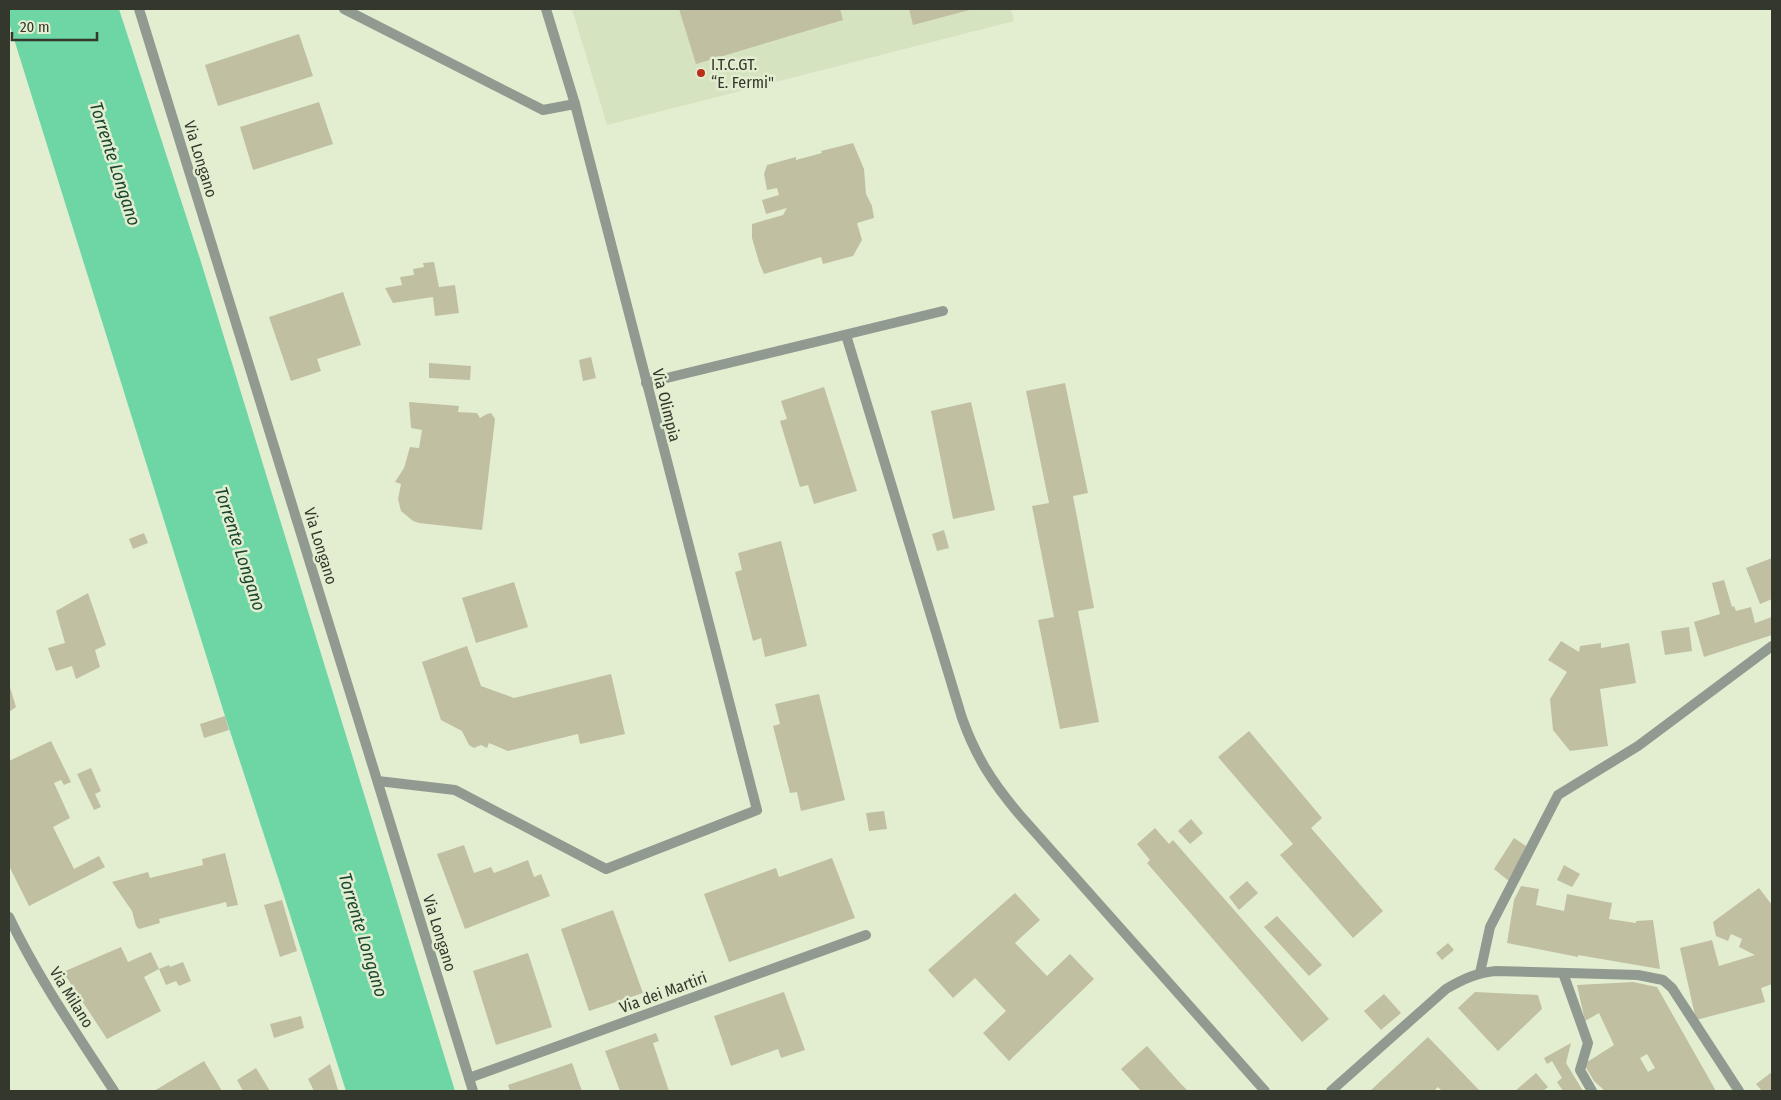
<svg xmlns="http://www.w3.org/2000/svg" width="1781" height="1100" font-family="'Fira Sans Condensed',sans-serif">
<rect width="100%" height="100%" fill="#e3eed1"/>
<path fill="#d6e3c0" d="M572 9H1011L1014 21 607 125Z"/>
<path fill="#6dd6a4" d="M9 9H119L201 262 455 1091H346L284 896 225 716 9 23Z"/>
<g fill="#c0bfa2" fill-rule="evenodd">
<path d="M679 9H840L843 20 696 64Z"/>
<path d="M909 9H973L913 25Z"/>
<path d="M299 34 313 76 218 106 205 65Z"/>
<path d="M319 102 333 144 253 170 240 127Z"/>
<path d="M853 143 864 169 866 194 872 206 874 218 857 223 862 240 853 256 823 264 821 257 764 274 759 262 752 238V224L783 215 787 208 766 214 762 200 779 195 777 188 767 190 764 174 767 165 796 157V160L822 153 821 151Z"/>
<path d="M434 262 439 287 455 285 459 313 435 316 433 297 393 303 385 288 402 285 400 277 414 275 413 269 424 267 423 263Z"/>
<path d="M343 292 361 345 317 359 321 371 291 381 269 317Z"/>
<path d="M591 357 596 378 583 381 579 360Z"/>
<path d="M429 363 471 366 470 380 429 378Z"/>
<path d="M1065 383 1088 493 1073 496 1094 608 1078 611 1099 722 1060 729 1038 620 1054 617 1032 506 1049 503 1026 391Z"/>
<path d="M824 387 857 491 814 504 808 485 800 487 780 421 787 419 781 401Z"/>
<path d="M409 402 459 406 458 412 477 413 480 418 487 414 491 413 495 419 482 530 419 523 413 521 401 511 398 499 401 484 395 482 404 468 410 447 419 448 422 430 411 428Z"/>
<path d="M971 402 995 510 953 519 931 411Z"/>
<path d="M944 530 949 548 937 551 932 534Z"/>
<path d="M144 533 148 543 133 549 129 539Z"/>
<path d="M781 541 807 646 765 657 761 638 753 641 735 572 742 570 738 553Z"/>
<path d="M1772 558V599L1760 604 1746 568Z"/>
<path d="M1724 580 1732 607 1734 606 1736 611 1751 607 1755 623 1772 617V635L1704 657 1694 622 1720 614 1712 583Z"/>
<path d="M514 582 528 627 476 643 462 598Z"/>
<path d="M88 593 106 645 95 650 100 667 76 679 72 666 56 671 48 648 65 643 56 611Z"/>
<path d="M1689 627 1692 651 1665 655 1661 631Z"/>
<path d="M1561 641 1579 652 1580 646 1601 643V648L1629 643 1636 683 1600 689 1608 746 1570 751 1553 730 1550 699 1567 672 1548 660Z"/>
<path d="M467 646 481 686 514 698 611 674 625 734 580 744 578 734 508 751 489 743 487 748 481 745 474 748 469 745 462 731 441 720 422 662Z"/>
<path d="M9 684 16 707 9 712Z"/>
<path d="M819 694 845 800 801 811 797 792 790 793 773 726 780 724 775 704Z"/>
<path d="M225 716 229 730 204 738 200 724Z"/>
<path d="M1249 731 1322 818 1311 828 1383 911 1353 938 1280 855 1293 844 1218 757Z"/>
<path d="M51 741 71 782 64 785 61 780 54 783 70 818 53 827 74 869 99 856 105 867 29 906 9 866V761Z"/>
<path d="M91 768 101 791 95 794 101 807 94 810 77 774Z"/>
<path d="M884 811 887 829 869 831 866 813Z"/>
<path d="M1191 819 1203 833 1190 844 1178 831Z"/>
<path d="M1155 828 1169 844 1173 840 1329 1019 1302 1042 1147 863 1150 860 1137 844Z"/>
<path d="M1514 838 1526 846 1510 882 1494 869Z"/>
<path d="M464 845 474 873 491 867 494 873 528 860 534 877 541 874 550 896 465 929 437 854Z"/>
<path d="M225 853 238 905 227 907 226 902 159 919 160 923 139 929 136 926 132 911 112 882 148 872 150 878 203 865 202 859Z"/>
<path d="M832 858 855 918 729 962 704 894 776 868 779 877Z"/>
<path d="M1564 865 1580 874 1572 887 1557 880Z"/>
<path d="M1247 881 1258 893 1239 910 1229 897Z"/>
<path d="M1521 886 1539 889 1536 905 1564 911 1567 894 1612 903 1609 919 1636 923V921L1653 920 1660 969 1578 955V957L1507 943 1514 900Z"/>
<path d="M1759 888 1772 905V984L1761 988 1765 1002 1696 1020 1680 948 1712 940 1719 966 1755 955 1739 947 1742 939 1731 934 1728 941 1716 936 1713 922Z"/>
<path d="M1015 893 1040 920 1015 943 1047 976 1070 954 1094 979 1009 1061 983 1033 1006 1011 975 978 953 998 928 970Z"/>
<path d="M282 900 297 951 280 957 264 905Z"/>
<path d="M613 910 643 993 589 1011 561 929Z"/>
<path d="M1277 916 1322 965 1309 976 1264 927Z"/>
<path d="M1448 943 1454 950 1442 960 1436 953Z"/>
<path d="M121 947 128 962 151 952 159 969 144 977 161 1011 107 1039 63 972Z"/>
<path d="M528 953 552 1027 496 1045 473 971Z"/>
<path d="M183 962 191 981 179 986 176 981 166 985 159 969 169 965 170 967Z"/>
<path d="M1633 982 1657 987 1716 1091H1605L1594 1081 1584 1064 1614 1045 1599 1013 1585 1021 1577 985ZM1647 1054 1655 1068 1648 1072 1640 1058Z"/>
<path d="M784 992 805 1050 781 1058 778 1049 731 1066 714 1016Z"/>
<path d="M1475 992 1538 995 1542 1009 1498 1051 1458 1008Z"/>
<path d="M1384 994 1401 1013 1381 1030 1364 1011Z"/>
<path d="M301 1016 304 1028 274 1038 270 1024Z"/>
<path d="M656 1033 659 1041 653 1043 669 1091H620L605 1051Z"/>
<path d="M1428 1037 1479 1090 1478 1091H1442L1438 1087 1434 1091H1370Z"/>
<path d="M1571 1043 1566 1063 1583 1091H1563L1557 1082 1562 1078 1552 1061 1547 1064 1544 1058Z"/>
<path d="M1147 1046 1181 1084 1188 1091H1141L1121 1069Z"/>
<path d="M204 1061 222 1091H154Z"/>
<path d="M572 1063 582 1091H510L508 1085Z"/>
<path d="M330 1064 338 1090 314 1091 308 1079Z"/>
<path d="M256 1068 270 1091H243L237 1080Z"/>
<path d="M1772 1072V1091H1762L1756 1084Z"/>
<path d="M1536 1073 1548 1087 1543 1091H1515Z"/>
</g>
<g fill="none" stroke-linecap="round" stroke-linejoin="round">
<g stroke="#919a90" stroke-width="10">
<path d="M344 9 543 110 575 104"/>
<path d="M846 335 962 718C976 757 992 782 1019 814L1265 1091"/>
<path d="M646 383 943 311"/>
<path d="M378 781 455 790 606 869 757 810 575 104 546 9"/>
<path d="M9 917C38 978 77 1034 114 1091"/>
<path d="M1480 973 1490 927 1558 795 1638 746 1772 646"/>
<path d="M1563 973 1588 1043 1580 1070 1592 1091"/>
<path d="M469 1078 866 935"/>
<path d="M1331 1091 1446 989C1463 979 1476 973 1496 971L1638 975 1663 980 1672 988 1739 1091"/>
</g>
<path stroke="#919a90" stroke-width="10" d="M139 9 473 1091"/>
</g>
<circle fill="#ba2e1a" stroke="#e3eed1" stroke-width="2" cx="701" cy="73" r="5"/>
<g text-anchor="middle" stroke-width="5" stroke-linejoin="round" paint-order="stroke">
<g font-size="16" fill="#33372c" stroke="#e3eed1" text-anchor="start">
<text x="711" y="70">I.T.C.GT.<tspan x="711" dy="18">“E. Fermi"</tspan></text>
</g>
<g font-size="16" fill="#33372c" stroke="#e3eed1">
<text transform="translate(201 159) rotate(73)" y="6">Via Longano</text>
<text transform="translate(667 405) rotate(76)" y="6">Via Olimpia</text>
<text transform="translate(321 546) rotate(73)" y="6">Via Longano</text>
<text transform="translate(440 933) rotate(73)" y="6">Via Longano</text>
<text transform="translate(663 992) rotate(-20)" y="6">Via dei Martiri</text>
<text transform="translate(72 997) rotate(58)" y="6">Via Milano</text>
</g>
<g font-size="18" font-style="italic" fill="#1a4632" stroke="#e3eed1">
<text transform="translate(115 164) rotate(72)" y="6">Torrente Longano</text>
<text transform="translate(240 549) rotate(72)" y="6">Torrente Longano</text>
<text transform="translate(363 935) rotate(73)" y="6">Torrente Longano</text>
</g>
</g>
<rect width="1781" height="1100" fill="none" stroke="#33372c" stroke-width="20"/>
<path d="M12 32v8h85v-8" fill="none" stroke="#33372c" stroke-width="2.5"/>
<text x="20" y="32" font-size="15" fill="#33372c" stroke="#e3eed1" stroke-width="4" paint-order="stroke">20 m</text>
</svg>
